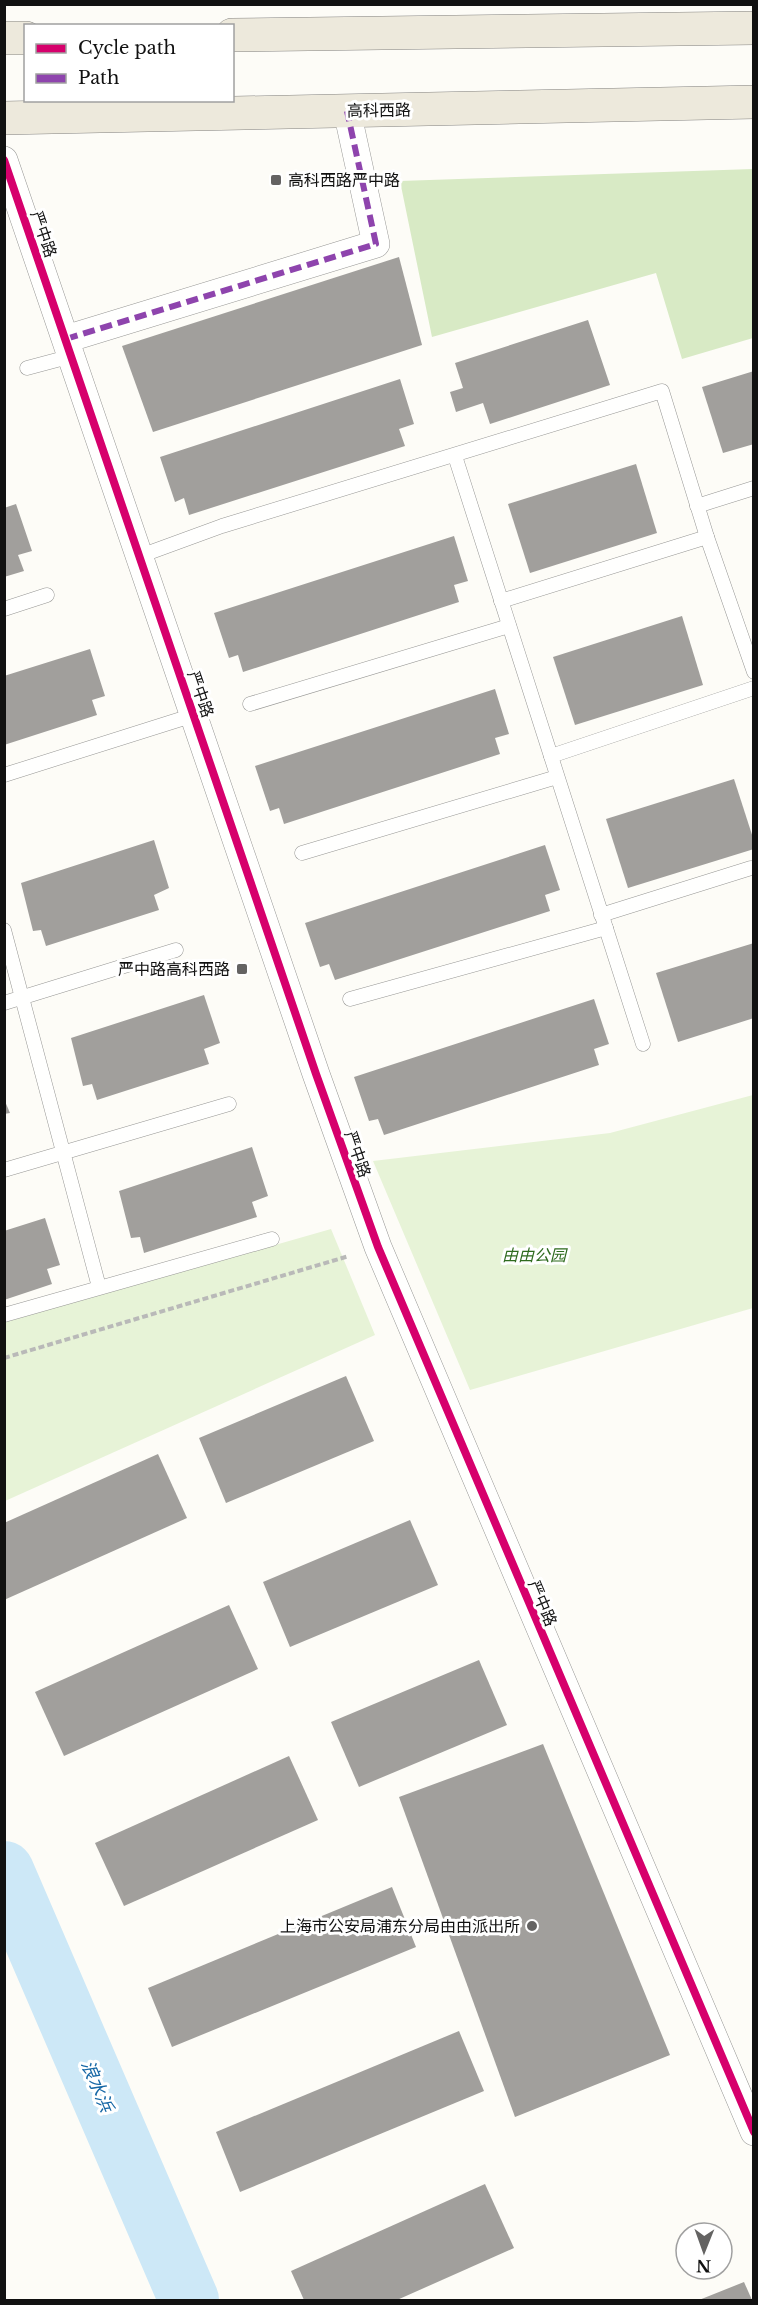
<svg xmlns="http://www.w3.org/2000/svg" width="758" height="2305" font-family="'Libre Baskerville','Noto Sans SC',serif">
<rect width="100%" height="100%" fill="#fdfcf7"/>
<g fill="#e7f3d7">
<path d="M753 1095V1308L470 1390 373 1161 610 1133Z"/>
<path d="M331 1229 375 1335 5 1501V1322Z"/>
</g>
<path fill="#d8eac5" d="M753 169V338L682 359 656 273 432 337 400 181Z"/>
<g fill="none" stroke-linecap="round" stroke-linejoin="round">
<path stroke="#cde8f7" stroke-width="60" d="M4 1871 189 2300"/>
</g>
<g fill="#a19f9c">
<path d="M399 257 422 345 153 432 122 346Z"/>
<path d="M588 320 610 385 490 424 483 403 456 412 450 392 463 388 455 363Z"/>
<path d="M754 371V444L723 453 702 387Z"/>
<path d="M400 379 414 424 399 429 405 446 189 515 184 498 175 502 160 457Z"/>
<path d="M636 464 657 533 530 573 508 504Z"/>
<path d="M16 504 32 551 18 555 24 571 4 577V508Z"/>
<path d="M454 536 468 581 454 585 459 602 243 672 238 655 229 658 214 613Z"/>
<path d="M682 616 703 685 575 725 553 657Z"/>
<path d="M90 649 105 696 92 700 97 715 4 745V676Z"/>
<path d="M495 689 509 734 495 738 500 754 284 824 279 808 270 811 255 766Z"/>
<path d="M734 779 754 841V849L628 888 606 819Z"/>
<path d="M154 840 169 888 154 895 159 910 46 946 41 930 33 931 21 883Z"/>
<path d="M545 845 560 890 545 895 550 911 335 980 329 964 320 967 305 923Z"/>
<path d="M754 943V1018L678 1042 656 973Z"/>
<path d="M204 995 220 1043 204 1049 209 1064 97 1100 92 1084 83 1086 71 1038Z"/>
<path d="M594 999 609 1044 594 1049 599 1065 384 1135 378 1119 369 1121 354 1077Z"/>
<path d="M4 1099 10 1113 4 1114Z"/>
<path d="M252 1147 268 1196 252 1202 257 1217 144 1253 140 1237 131 1238 119 1191Z"/>
<path d="M45 1218 60 1265 47 1269 52 1284 4 1300V1231Z"/>
<path d="M346 1376 374 1441 226 1503 199 1438Z"/>
<path d="M158 1454 187 1518 4 1600V1523Z"/>
<path d="M410 1520 438 1585 290 1647 263 1582Z"/>
<path d="M229 1605 258 1669 64 1756 35 1692Z"/>
<path d="M479 1660 507 1725 359 1787 331 1722Z"/>
<path d="M543 1744 670 2055 515 2117 399 1797Z"/>
<path d="M289 1756 318 1820 124 1906 95 1843Z"/>
<path d="M392 1887 416 1947 172 2047 148 1988Z"/>
<path d="M459 2031 484 2091 240 2192 216 2132Z"/>
<path d="M485 2184 514 2248 397 2300H304L291 2271Z"/>
<path d="M744 2282 752 2300H699Z"/>
</g>
<g fill="none" stroke-linecap="round" stroke-linejoin="round">
<defs>
<g id="service">
<path d="M27 368 72 356"/>
<path d="M455 456 643 1044"/>
<path d="M697 506 754 488"/>
<path d="M140 556 222 526 662 391 707 537 754 672"/>
<path d="M501 601 707 537"/>
<path d="M4 609 47 595"/>
<path d="M250 704 509 626"/>
<path d="M551 756 754 688"/>
<path d="M4 775 194 715"/>
<path d="M302 853 557 777"/>
<path d="M601 915 751 868"/>
<path d="M4 930 99 1287"/>
<path d="M350 999 606 928"/>
<path d="M4 1003 176 950"/>
<path d="M4 1170 229 1104"/>
<path d="M4 1315 272 1239"/>
</g>
<g id="minor">
<path d="M4 160 316 1074 378 1247 754 2132"/>
<path d="M66 339 376 244 347 111"/>
</g>
<g id="primary">
<path d="M232 35 754 28"/>
<path d="M4 38H26"/>
<path d="M4 118 754 102"/>
</g>
</defs>
<use href="#service" stroke="#979795" stroke-width="15"/>
<use href="#minor" stroke="#979795" stroke-width="28"/>
<use href="#primary" stroke="#858482" stroke-width="34"/>
<path stroke="#b9b9b8" stroke-width="4" stroke-dasharray="6 3" stroke-linecap="butt" d="M4 1358 349 1256"/>
<use href="#service" stroke="#fffffe" stroke-width="14"/>
<use href="#minor" stroke="#fffffe" stroke-width="27"/>
<use href="#primary" stroke="#ede9dc" stroke-width="33"/>
<path stroke="#8e44ad" stroke-width="6" stroke-dasharray="12 6" stroke-linecap="butt" d="M66 339 376 244 347 111"/>
<defs>
<path id="cycleway" d="M4 160 316 1074 378 1247 754 2132"/>
</defs>
<use href="#cycleway" stroke="#fff" stroke-width="11"/>
<use href="#cycleway" stroke="#d6006c" stroke-width="8"/>
</g>
<g fill="#646362" stroke="#fff" stroke-width="2">
<rect x="270" y="174" width="12" height="12" rx="3"/>
<rect x="236" y="963" width="12" height="12" rx="3"/>
<circle cx="532" cy="1926" r="6"/>
</g>
<g text-anchor="middle" stroke-width="6" stroke-linejoin="round" paint-order="stroke">
<g font-size="16" fill="#111" stroke="#fff">
<text transform="translate(379 110) rotate(-1)" y="6">高科西路</text>
<text transform="translate(44 234) rotate(71)" y="6">严中路</text>
<text transform="translate(201 694) rotate(71)" y="6">严中路</text>
<text transform="translate(358 1154) rotate(71)" y="6">严中路</text>
<text transform="translate(543 1603) rotate(67)" y="6">严中路</text>
</g>
<g font-size="16" fill="#111" stroke="#fff" text-anchor="end">
<text x="288" y="186" text-anchor="start">高科西路严中路</text>
<text x="230" y="975">严中路高科西路</text>
<text x="520" y="1932">上海市公安局浦东分局由由派出所</text>
</g>
<g font-size="16" font-style="italic" fill="#2f6b1f" stroke="#fff">
<text x="534" y="1261">由由公园</text>
</g>
<g font-size="18" font-style="italic" fill="#1768a6" stroke="#fff">
<text transform="translate(97 2086) rotate(67)" y="6">浪水浜</text>
</g>
</g>
<rect width="758" height="2305" fill="none" stroke="#111111" stroke-width="12"/>
<rect x="24" y="24" width="210" height="78" fill="#ffffff" stroke="#a0a0a0" stroke-width="1.5"/>
<rect x="36" y="44" width="30" height="9" fill="#d6006c" stroke="#a0a0a0" stroke-width="1.5"/>
<text x="78" y="54" font-size="18" fill="#111111">Cycle path</text>
<rect x="36" y="74" width="30" height="9" fill="#8e44ad" stroke="#a0a0a0" stroke-width="1.5"/>
<text x="78" y="84" font-size="18" fill="#111111">Path</text>
<g transform="translate(704 2251) rotate(181)"><circle r="28" fill="#ffffff" stroke="#a0a0a0" stroke-width="1.5"/>
<path d="M0-4.5L10 22L0 15L-10 22Z" fill="#646362"/>
<text y="-9" font-size="16" font-weight="bold" text-anchor="middle" fill="#111111">N</text>
</g>
</svg>
